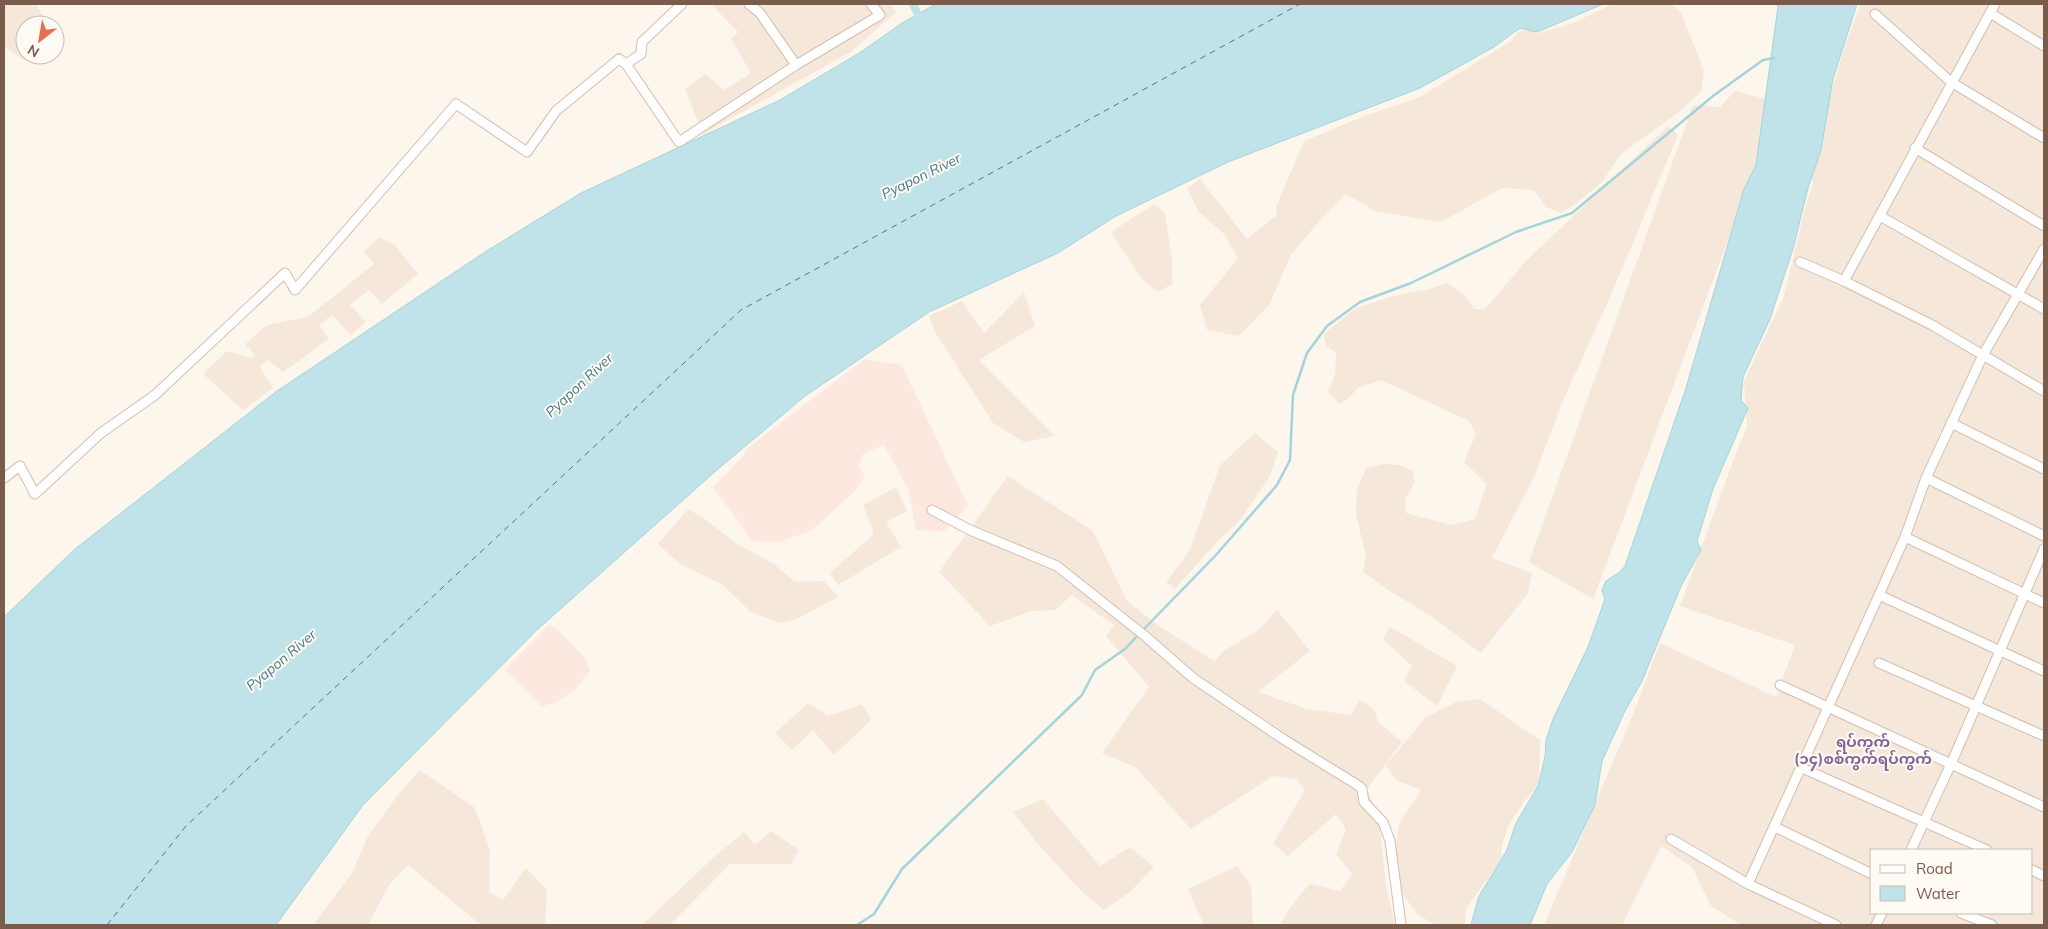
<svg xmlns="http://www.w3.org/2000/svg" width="2048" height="929" font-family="Mulish,'Noto Sans Myanmar',sans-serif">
<rect width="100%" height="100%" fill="#fdf6ec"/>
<g fill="#f5e8da" fill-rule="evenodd">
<path d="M4 4H36L47 24 25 25V55H30L26 61 4 47Z"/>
<path d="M711 4H890L896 12 852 51 703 134 685 89 705 74 724 90 751 73 731 39 738 32Z"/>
<path d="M1613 4H1671L1681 13 1704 71 1701 92 1680 111 1621 154 1602 182 1578 202 1561 213 1546 207 1534 190 1502 188 1441 222 1375 211 1346 194 1320 220 1291 255 1269 305 1239 336 1207 330 1200 305 1238 258 1224 234 1198 211 1187 188 1200 179 1247 239 1277 215 1276 207 1304 141 1365 116 1420 97 1511 41 1518 32 1524 30 1538 33 1568 25Z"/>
<path d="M1861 4H2044V925H1741L1711 906 1692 867 1661 846 1622 925H1544L1631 719 1660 643 1776 697 1795 645 1680 606 1736 453 1747 427 1744 381 1784 296 1805 209 1813 183 1809 167 1845 46ZM1872 850H2032V913H1872Z"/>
<path d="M1735 91 1774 101 1767 159 1741 206 1593 599 1529 562 1693 105 1720 107Z"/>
<path d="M1668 126 1678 135 1608 302 1562 403 1535 475 1492 558 1532 573 1528 593 1481 653 1432 617 1390 591 1363 572 1366 556 1356 515 1357 490 1366 468 1384 464 1399 465 1413 471 1415 482 1405 499 1406 513 1451 525 1475 519 1487 484 1464 462 1476 434 1469 421 1381 380 1358 388 1349 398 1340 404 1328 392 1335 374 1336 353 1326 346 1324 334 1356 308 1393 296 1430 289 1447 283 1465 295 1474 309H1485L1526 261Z"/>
<path d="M1154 204 1165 213 1172 259V284L1158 292 1142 279 1111 232Z"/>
<path d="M379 237 395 245 418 274 382 304 369 290 350 305 366 322 351 335 332 315 319 325 329 339 283 372 268 360 260 367 273 388 243 410 203 374 227 351 253 358 255 355 245 344 267 325 308 317 374 264 364 252Z"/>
<path d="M1024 292 1035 326 979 360 1055 436 1024 442 993 423 935 332 929 316 962 301 984 333Z"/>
<path d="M1255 433 1278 452 1270 476 1241 519 1217 542 1175 589 1166 582 1190 550 1220 465Z"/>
<path d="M1008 476 1093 531 1127 601 1159 626 1214 661 1225 650 1259 630 1277 610 1310 651 1258 692 1307 709 1351 715 1360 700 1374 709 1378 722 1402 742 1366 790 1378 811 1386 885 1395 925H1280L1288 911 1309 884 1340 891 1352 874 1336 854 1346 829 1336 814 1288 856 1273 844 1305 790 1296 779 1273 776 1191 829 1135 767 1102 753 1149 687 1106 636 1114 625 1072 595 1055 610 1032 611 990 626 939 572Z"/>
<path d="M896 487 907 511 886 522 901 547 838 585 830 573 874 534 863 505Z"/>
<path d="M688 509 705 519 734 542 774 564 795 582 824 581 838 597 797 619 780 623 751 612 723 585 680 564 658 544Z"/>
<path d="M1390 627 1457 666 1437 706 1404 681 1412 666 1383 639Z"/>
<path d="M1480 699 1540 740 1539 781 1536 788 1524 802 1509 824 1502 844 1501 859 1466 909 1465 925H1435L1417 914 1402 893 1396 845 1399 823 1421 790 1396 780 1386 765 1426 717 1456 702Z"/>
<path d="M808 703 828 716 862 704 871 720 834 755 813 730 792 750 775 733Z"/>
<path d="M420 770 475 808 490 850 489 892 503 900 526 868 547 890 545 925H481L408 865 389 885 368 925H313L352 873 368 836 400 792Z"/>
<path d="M1043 799 1100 866 1130 847 1154 867 1131 891 1104 910 1081 891 1036 842 1013 812Z"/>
<path d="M771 831 799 850 791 864H730L670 925H642L715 856 744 832 755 845Z"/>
<path d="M1237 866 1251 885 1253 925H1204L1188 889Z"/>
</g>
<g fill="#fde8e0">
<path d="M865 359 902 365 968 506 944 531 916 530 908 489 884 445 863 454 859 466 865 477 852 494 812 530 780 542 752 541 713 487 745 454 746 449Z"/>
<path d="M549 624 559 631 585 658 590 671 574 691 555 703 541 706 505 670Z"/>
</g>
<g fill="#bfe3e8" stroke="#a5d3da">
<path d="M936 4H1603L1542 30 1535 32 1520 28 1494 47 1420 88 1228 162 1116 216 1058 253 929 312 805 396 718 469 538 629 363 805 276 925H4V617L75 549 277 391 485 252 581 193 780 100 861 52 902 23Z"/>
<path d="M1776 4H1857L1833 79 1821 150 1808 188 1793 249 1770 319 1743 377 1741 400 1748 408 1713 489 1697 541 1701 550 1681 586 1642 681 1625 711 1602 761 1595 805 1572 852 1547 884 1530 925H1471L1479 896 1507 850 1516 823 1538 786 1545 757 1546 740 1553 719 1588 647 1605 599 1602 590 1606 581 1620 572 1625 566 1686 388 1744 189 1756 165 1778 7Z"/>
</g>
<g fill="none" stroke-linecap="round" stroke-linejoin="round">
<g stroke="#a5d3da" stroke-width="2.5">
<path d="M1143 630 1216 555 1277 485 1290 460 1293 395 1307 353 1327 326 1360 302 1411 283 1516 232 1572 213 1713 96 1763 60 1774 58"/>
<path d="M857 925 874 914 902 869 1082 695 1095 670 1125 649 1139 634"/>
</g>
<path stroke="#bfe3e8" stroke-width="8" d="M913 4 922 23"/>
<path stroke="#437c86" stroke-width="1" stroke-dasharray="6 5" stroke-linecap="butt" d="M107 925 186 826 741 310 1300 4"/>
<defs>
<g id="street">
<path d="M682 4 642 42 641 54 626 64 679 142 796 65 880 15 871 4"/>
<path d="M749 4 760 13 796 65"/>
<path d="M1990 13 2044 46"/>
<path d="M1875 14 1951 82 2044 138"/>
<path d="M1915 148 2044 226"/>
<path d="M1880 216 2044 309"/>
<path d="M1800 262 1844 281 1932 325 2044 391"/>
<path d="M1844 281 1995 4"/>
<path d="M1951 423 2044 469"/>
<path d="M4 478 20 466 35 494 101 433 155 395 285 273 295 290 456 104 527 152 556 111 619 59 626 64"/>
<path d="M1926 478 2044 536"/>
<path d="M932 510 970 530 1057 566 1145 636 1193 678 1283 739 1359 786 1362 789 1364 802 1383 822 1390 841 1401 925"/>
<path d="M1905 537 2044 603"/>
<path d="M1879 595 2044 671"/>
<path d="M1879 663 2044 736"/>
<path d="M1780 685 2044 807"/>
<path d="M1802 768 1987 850"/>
<path d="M1775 827 1872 874"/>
<path d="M1671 839 1748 884 1836 925"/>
<path d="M1911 850 1951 764 2044 549"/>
<path d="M2032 870 2044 876"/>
<path d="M1748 884 1879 595 1905 537 1926 478 1983 355 2044 249"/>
<path d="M1961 913 1992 925"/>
<path d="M1876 925 1882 913"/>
</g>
</defs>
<use href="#street" stroke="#d1beb0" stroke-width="11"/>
<use href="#street" stroke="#fff" stroke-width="9"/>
</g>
<g text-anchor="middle" stroke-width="4" stroke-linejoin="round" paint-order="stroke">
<g font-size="14" font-style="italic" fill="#437c86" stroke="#fffaf3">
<text transform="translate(921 176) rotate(-26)" y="5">Pyapon River</text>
<text transform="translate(579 385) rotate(-43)" y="5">Pyapon River</text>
<text transform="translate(281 660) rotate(-40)" y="5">Pyapon River</text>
</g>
<g font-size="15" font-weight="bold" fill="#846695" stroke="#fffaf3">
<text x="1863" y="747">ရပ်ကွက်<tspan x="1863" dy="17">(၁၄)စစ်ကွက်ရပ်ကွက်</tspan></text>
</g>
</g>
<rect width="2048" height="929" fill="none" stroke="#7a5c4d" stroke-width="10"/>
<rect x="1870" y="849" width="162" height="65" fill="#fffaf3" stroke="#cabbb1"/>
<rect x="1880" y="865" width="25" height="8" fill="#ffffff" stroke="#cabbb1"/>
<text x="1916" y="874" font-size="15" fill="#7a5c4d">Road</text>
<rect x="1880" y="886" width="25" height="15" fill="#bfe3e8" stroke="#cabbb1"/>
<text x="1916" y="899" font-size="15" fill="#7a5c4d">Water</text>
<g transform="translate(40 40) rotate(211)"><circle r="24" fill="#fffaf3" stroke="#cabbb1"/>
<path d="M0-4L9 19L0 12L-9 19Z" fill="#e76f51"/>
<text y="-8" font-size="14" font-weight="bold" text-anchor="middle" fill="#7a5c4d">N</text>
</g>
</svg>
